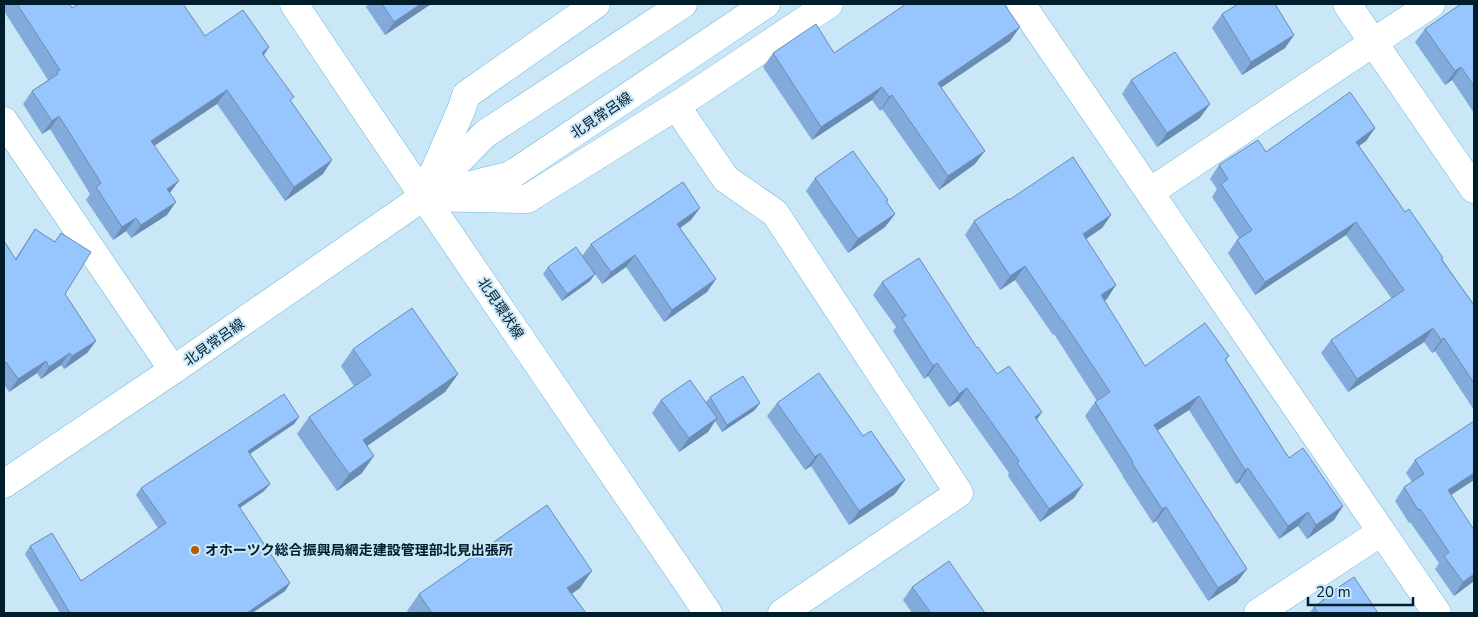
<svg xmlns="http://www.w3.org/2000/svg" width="1478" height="617" font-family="'Nunito Sans','Noto Sans JP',sans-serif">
<rect width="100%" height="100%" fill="#cae7f7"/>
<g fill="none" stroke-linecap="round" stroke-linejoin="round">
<defs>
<g id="minor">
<path d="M596 4 466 95 462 108 423 197 527 199 676 106 829 4"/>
<path d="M1021 4 1437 613"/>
<path d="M1347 4 1474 189"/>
<path d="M676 106 726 179 775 213 959 493 782 613"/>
<path d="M4 121 173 370"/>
<path d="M1150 192 1431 4"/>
<path d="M1258 613 1381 532"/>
</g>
<g id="major">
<path d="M294 4C430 208 570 410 708 613"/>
<path d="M423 197 511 175 766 4"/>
<path d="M4 484 173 370 423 197 485 134 683 4"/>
</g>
</defs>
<use href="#minor" stroke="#6db7df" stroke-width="29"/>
<use href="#major" stroke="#6db7df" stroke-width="29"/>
<use href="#minor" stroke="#fff" stroke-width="28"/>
<use href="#major" stroke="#fff" stroke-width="28"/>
</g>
<g fill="#82aada">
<path d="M4 4H69L72 8 205 36 269 47 264 55 291 101 323 174 285 201 217 104 154 146 170 193 167 215 131 238 126 231 113 240 86 200 90 194 50 129 42 134 23 104 32 91 48 80 4 11Z"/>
<path d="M368 4H431L385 35 366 7Z"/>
<path d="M1474 4V113L1452 80 1445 85 1415 42 1425 29Z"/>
<path d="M1222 14 1294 35 1285 48 1242 75 1212 28Z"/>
<path d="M1010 41 941 87 975 164 939 190 882 109 880 111 872 100 812 140 763 67 773 53H834Z"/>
<path d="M1131 80 1200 118 1157 147 1122 94Z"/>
<path d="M1375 128 1366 141 1359 146 1405 212 1443 258 1442 259 1474 305V410L1435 351 1432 353 1424 342 1348 392 1321 353 1331 340 1392 299 1346 235 1255 295 1228 253 1237 240 1239 238 1212 197 1217 189 1210 179 1219 165 1266 152Z"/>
<path d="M815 178 888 200 886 202 895 214 885 227 848 253 806 191Z"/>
<path d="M1009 200 1111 215 1102 228 1086 239 1107 299 1104 300 1145 366 1229 356 1226 360 1289 458 1343 506 1334 520 1307 539 1298 526 1279 539 1239 482 1236 484 1189 410 1157 431 1247 569 1237 582 1208 601 1156 521 1153 523 1123 477V476L1085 416 1095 402 1097 401 1054 334 1053 335 1015 280 1000 290 965 235 974 221Z"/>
<path d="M691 220 680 228 716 279 707 292 664 322 626 267 602 284 595 274 590 281 562 301 543 274 548 267 582 256 591 244Z"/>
<path d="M35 229 55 242 61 233 65 294 96 341 87 353 64 369 61 365 41 379 37 373 9 392 4 384V241L15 259Z"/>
<path d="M882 282 977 348 997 374 1042 412 1037 419 1074 498 1040 522 1008 476 1009 473 958 401 949 407 928 376 924 379 893 331 896 327 873 295Z"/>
<path d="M353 349 458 374 445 392 367 446 362 473 337 491 297 434 309 417 354 386 341 366Z"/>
<path d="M710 397 755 410 722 432 715 421 708 432 679 452 652 413 661 400 706 402Z"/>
<path d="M777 403 895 494 849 525 811 466 805 470 767 416Z"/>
<path d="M299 417 294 424 250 454 270 484 264 491 240 508 290 583 285 591 252 613H60L25 554 30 546 81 581 158 528 136 495 141 488Z"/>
<path d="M1415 460 1451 495 1474 581 1454 596 1435 569 1439 563 1410 522 1409 523 1395 501 1404 487 1412 482 1406 473Z"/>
<path d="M912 587 985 613H912L903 600Z"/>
<path d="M580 588 572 593 586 613H409L407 611 419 594Z"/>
<path d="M1324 597 1378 613H1309L1314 607 1320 603Z"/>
</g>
<g fill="#6a8bb2">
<path d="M421 4H431L385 35 394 22Z"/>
<path d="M1020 27 1010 41 929 96 938 83Z"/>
<path d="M1294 35 1285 48 1242 75 1251 62Z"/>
<path d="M269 47 260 61 262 53Z"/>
<path d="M1461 67 1452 80 1445 85 1455 71Z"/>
<path d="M882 87 872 100 812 140 821 127Z"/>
<path d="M227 90 217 104 142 154 151 141Z"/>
<path d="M892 95 882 109 880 111 889 97Z"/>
<path d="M1210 104 1200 118 1157 147 1167 133Z"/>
<path d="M59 116 50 129 42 134 52 121Z"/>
<path d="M1375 128 1366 141 1346 155 1356 142Z"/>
<path d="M985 151 975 164 939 190 948 176Z"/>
<path d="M332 160 323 174 285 201 294 187Z"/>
<path d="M179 181 169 194 167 189Z"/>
<path d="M176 202 167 215 131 238 141 225Z"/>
<path d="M700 208 691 220 669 236 677 224Z"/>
<path d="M895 214 885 227 848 253 858 239Z"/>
<path d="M1111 215 1102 228 1073 248 1083 234Z"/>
<path d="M136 218 126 231 113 240 122 227Z"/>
<path d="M1356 222 1346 235 1255 295 1265 282Z"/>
<path d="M635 255 626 267 602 284 611 272Z"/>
<path d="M1025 266 1015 280 1000 290 1010 276Z"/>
<path d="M595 274 590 281 562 301 567 294Z"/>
<path d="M716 279 707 292 664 322 672 310Z"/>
<path d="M1116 285 1107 299 1091 309 1101 295Z"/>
<path d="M1433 328 1424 342 1348 392 1357 379Z"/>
<path d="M1444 338 1435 351 1432 353 1441 340Z"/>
<path d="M96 341 87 353 64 369 72 356Z"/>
<path d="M70 353 61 365 41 379 49 367Z"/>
<path d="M46 361 37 373 9 392 18 379Z"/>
<path d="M937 363 928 376 924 379 933 366Z"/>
<path d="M458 374 445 392 351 457 363 440Z"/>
<path d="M967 388 958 401 949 407 959 394Z"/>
<path d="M1199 396 1189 410 1144 439 1154 425Z"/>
<path d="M760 403 755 410 722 432 727 425Z"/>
<path d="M1042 412 1033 425 1035 417Z"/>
<path d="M299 417 294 424 242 459 248 451Z"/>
<path d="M717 418 708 432 679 452 689 438Z"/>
<path d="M820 453 811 466 805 470 815 457Z"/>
<path d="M374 456 362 473 337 491 349 474Z"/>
<path d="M1248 468 1239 482 1236 484 1245 470Z"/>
<path d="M1474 473V480L1439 503 1448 490Z"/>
<path d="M905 480 895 494 849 525 859 511Z"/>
<path d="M270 484 264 491 232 513 238 505Z"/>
<path d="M1083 485 1074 498 1040 522 1049 509Z"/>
<path d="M1343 506 1334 520 1307 539 1316 525Z"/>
<path d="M1166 507 1156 521 1153 523 1162 509Z"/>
<path d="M1308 512 1298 526 1279 539 1288 526Z"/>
<path d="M1247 569 1237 582 1208 601 1218 588Z"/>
<path d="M592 571 580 588 556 605 567 588Z"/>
<path d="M1474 574V581L1454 596 1463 582Z"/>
<path d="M290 583 285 591 252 613H247Z"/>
</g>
<g fill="#97c6fe" stroke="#6a8bb2">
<path d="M17 4H69L72 8 79 4H183L205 36 243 10 269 47 262 53 294 97 290 100 332 160 294 187 227 90 151 141 179 181 167 189 176 202 141 225 136 218 122 227 96 187 101 183 59 116 52 121 32 91 58 74 57 71 60 70Z"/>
<path d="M382 4H421L394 22Z"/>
<path d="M906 4H1004L1020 27 938 83 985 151 948 176 892 95 889 97 882 87 821 127 773 53 816 24 834 53Z"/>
<path d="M1238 4H1275L1294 35 1251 62 1222 14Z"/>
<path d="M1461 4H1474V86L1461 67 1455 71 1425 29Z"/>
<path d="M1175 52 1210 104 1167 133 1131 80Z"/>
<path d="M1350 92 1375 128 1356 142 1405 212 1409 209 1443 258 1441 259 1474 305V383L1444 338 1441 340 1433 328 1357 379 1331 340 1404 290 1356 222 1265 282 1237 240 1252 230 1221 184 1228 179 1219 165 1258 140 1266 152Z"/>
<path d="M853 151 888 200 886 201 895 214 858 239 815 178Z"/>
<path d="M1073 157 1111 215 1083 234 1116 285 1101 295 1145 366 1205 323 1229 356 1225 359 1289 458 1303 448 1343 506 1316 525 1308 512 1288 526 1248 468 1245 470 1199 396 1154 425 1247 569 1218 588 1166 507 1162 509 1132 463 1133 462 1095 402 1110 392 1063 321H1062L1025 266 1010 276 974 221 1008 199 1009 200Z"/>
<path d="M683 182 700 208 677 224 716 279 672 310 635 255 611 272 591 244Z"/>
<path d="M35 229 55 242 61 233 91 252 65 294 96 341 72 356 70 353 49 367 46 361 18 379 6 362 4 363V241L16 260Z"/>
<path d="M576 247 595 274 567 294 548 267Z"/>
<path d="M919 258 977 348 978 347 997 374 1009 366 1042 412 1035 417 1083 485 1049 509 1017 463 1019 461 967 388 959 394 937 363 933 366 902 318 906 316 882 282Z"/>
<path d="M412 308 458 374 363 440 374 456 349 474 309 417 371 375 353 349Z"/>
<path d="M819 373 863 436 871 431 905 480 859 511 820 453 815 457 777 403Z"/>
<path d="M743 376 760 403 727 425 710 397Z"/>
<path d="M690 380 717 418 689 438 661 400Z"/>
<path d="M284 394 299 417 248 451 270 484 238 505 290 583 247 613H70L30 546 52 533 81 581 166 523 141 488Z"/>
<path d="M1474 421V473L1448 490 1474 530V574L1463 582 1444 556 1449 552 1420 509 1418 510 1404 487 1424 474 1415 460Z"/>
<path d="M547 505 592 571 567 588 586 613H432L419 594Z"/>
<path d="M949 561 985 613H931L912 587Z"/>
<path d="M1354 577 1378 613H1318L1314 607 1325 599 1324 597Z"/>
</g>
<circle fill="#b75b01" stroke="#cae7f7" stroke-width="2" cx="195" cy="550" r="5"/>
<g text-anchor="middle" stroke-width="4" stroke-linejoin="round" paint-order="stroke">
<g font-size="14" fill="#001d2c" stroke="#cae7f7">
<text transform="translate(601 115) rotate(-34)" y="5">北見常呂線</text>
<text transform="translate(501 308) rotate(56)" y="5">北見環状線</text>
<text transform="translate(214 342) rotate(-35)" y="5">北見常呂線</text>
</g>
<g font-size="14" font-weight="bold" fill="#001d2c" stroke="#cae7f7" text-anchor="start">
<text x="205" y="555">オホーツク総合振興局網走建設管理部北見出張所</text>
</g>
</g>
<rect width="1478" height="617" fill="none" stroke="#001d2c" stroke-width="10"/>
<path d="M1308 597v8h105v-8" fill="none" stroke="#001d2c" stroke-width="2.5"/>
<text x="1316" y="597" font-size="15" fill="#001d2c" stroke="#cae7f7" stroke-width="4" paint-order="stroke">20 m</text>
</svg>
